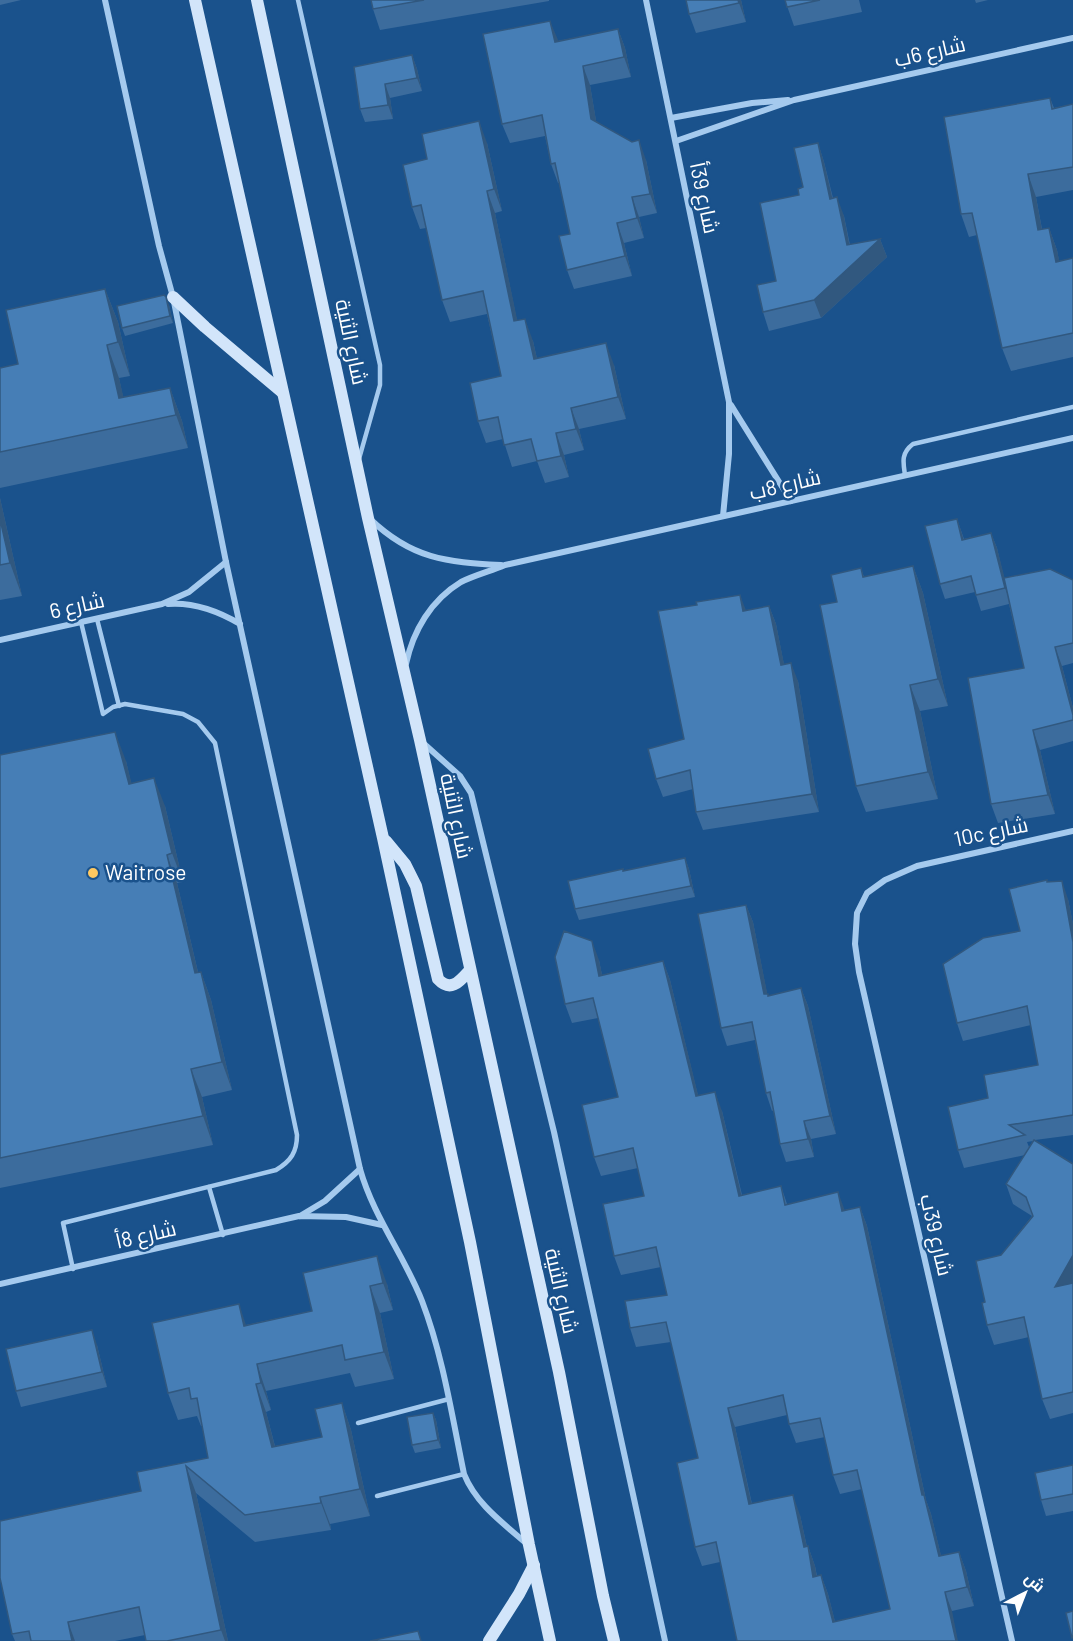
<svg xmlns="http://www.w3.org/2000/svg" width="1073" height="1641" font-family="Barlow,Cairo,sans-serif">
<rect width="100%" height="100%" fill="#1a528c"/>
<g fill="none" stroke-linecap="round" stroke-linejoin="round">
<g stroke="#a5caee" stroke-width="4.5">
<path d="M298 0 380 365V385L359 459"/>
<path d="M905 475C903 462 901 453 913 444L1073 407"/>
<path d="M97 619 119 706"/>
<path d="M209 1187 223 1235"/>
<path d="M73 1269 63 1223 276 1170C291 1161 297 1152 297 1135L215 743 198 722 183 714 125 704 113 707 103 714 81 622"/>
<path d="M358 1423 449 1399"/>
<path d="M377 1496 464 1474"/>
</g>
<g stroke="#a5caee" stroke-width="6">
<path d="M105 0 159 246 173 297 226 562 360 1169C374 1218 404 1255 422 1301 443 1356 452 1416 464 1474 476 1504 503 1523 527 1544"/>
<path d="M646 0 729 402V454L723 516"/>
<path d="M671 118 752 103 788 100"/>
<path d="M676 141 794 100 1073 38"/>
<path d="M731 405 791 501"/>
<path d="M370 519C412 559 446 562 501 565"/>
<path d="M168 604C194 602 218 611 240 624"/>
<path d="M0 640 162 604 189 592 226 562"/>
<path d="M406 664C413 631 431 600 461 582 475 575 491 571 505 565L1073 438"/>
<path d="M422 742 460 776 471 793 554 1132 665 1641"/>
<path d="M300 1216 325 1201 360 1169"/>
<path d="M0 1284 299 1216 346 1217 382 1225"/>
<path d="M1012 1641 859 972 855 944 857 913 867 893 885 880 917 866 1073 831"/>
</g>
<g stroke="#d2e5fa" stroke-width="12">
<path d="M195 0 383 838 470 1242 529 1545 550 1641"/>
<path d="M257 0 368 518 420 740 559 1372 603 1596 614 1641"/>
<path d="M173 297 205 327 282 392"/>
<path d="M386 841 405 864 416 886 438 979C451 993 460 981 470 970"/>
<path d="M489 1641 519 1594 534 1565"/>
</g>
</g>
<g fill="#3c6c9d" fill-rule="evenodd">
<path d="M0 0H21L0 5Z"/>
<path d="M371 0H549V1L380 30 373 9Z"/>
<path d="M686 0H741L746 22 696 33 689 14Z"/>
<path d="M785 0H859L862 12 794 26Z"/>
<path d="M975 0H988L976 3Z"/>
<path d="M618 29 625 48 631 77 590 85 596 121 646 160 657 213 639 217 644 238 624 243 632 276 574 289 567 270 570 234 559 183H558L551 164 545 136 510 143 502 124 558 41Z"/>
<path d="M412 55 417 69 422 91 390 98 393 119 365 122 360 109Z"/>
<path d="M1050 98 1054 108 1073 104V190L1036 197 1042 229 1049 228 1057 250 1059 261 1073 258V357L1011 371 1002 348 977 235 969 237 961 214Z"/>
<path d="M487 143 502 211 495 213 517 321 533 341 537 359 614 365 626 419 579 429 584 450 564 455 569 477 545 483 537 461 512 467 503 439 486 443 478 421 501 376 487 314 450 322 442 300 426 228 420 229 412 207Z"/>
<path d="M818 143 824 162 833 198 844 216 850 245 880 239 887 257 821 318 769 331 763 312 776 281 803 187Z"/>
<path d="M105 289 118 322 130 376 119 378 123 397 170 388 182 421 188 448 0 488V368L18 364Z"/>
<path d="M169 305 173 323 125 336 122 328Z"/>
<path d="M0 498 22 596 0 600Z"/>
<path d="M957 519 964 539 991 533 997 548 1004 578 1073 580V663L1062 666 1073 708V741L1040 750 1055 814 998 823 991 804 1024 668 1009 604 981 611 975 592 945 599 940 584Z"/>
<path d="M913 566 923 593 948 706 920 711 938 799 866 812 856 786 837 602 861 568 864 577Z"/>
<path d="M769 606 776 624 784 665 798 681 819 812 703 830 696 812 693 789 663 797 656 779 684 739 746 611Z"/>
<path d="M0 755 126 761 131 783 165 806 183 882 177 883 198 972H201L211 1000 232 1090 202 1097 213 1145 0 1188Z"/>
<path d="M685 858 689 869 695 897 579 920 575 909Z"/>
<path d="M1048 882 1068 899 1073 924V1135L1035 1140 1073 1164V1413L1050 1419 1042 1399 1029 1337 994 1345 987 1325 985 1302 1001 1255 1032 1216 1013 1204 1006 1184 1025 1155 964 1168 958 1150 988 1098 1038 1065 1031 1025 963 1041 957 1023 1020 931ZM1033 1141 1029 1147 1027 1142Z"/>
<path d="M746 905 753 922 767 994 768 996 801 988 808 1006 836 1134 811 1139 814 1157 786 1162 780 1144 774 1110 772 1111 766 1093 755 1040 727 1046 721 1028Z"/>
<path d="M599 960 602 975 663 961 670 980 698 1096 722 1111 742 1195 781 1186 787 1204 845 1210 860 1207 867 1226 926 1500 931 1514 941 1556 959 1552 966 1571 974 1606 952 1611 737 1641 720 1562 702 1566 695 1547 698 1458 671 1342 636 1347 630 1328 667 1295 661 1267 621 1275 614 1256 644 1196 638 1168 601 1176 594 1157 618 1097 598 1018 572 1023 565 1004ZM787 1415 789 1424 796 1443 825 1437 833 1475 840 1494 862 1489 890 1609 835 1622 828 1594 821 1575 817 1576 815 1566 808 1546 807 1547 800 1515 752 1504 735 1427Z"/>
<path d="M303 1273 387 1284 393 1310 380 1313 394 1379 355 1387 350 1373 266 1391 271 1410 266 1412 275 1446 322 1437 342 1403 351 1430 370 1516 330 1524 331 1530 255 1542 196 1493 228 1641H146L145 1635 115 1641H15L12 1634 141 1491 137 1472 208 1458 202 1426H201L197 1416 178 1420 168 1393 246 1325 312 1311Z"/>
<path d="M97 1345 107 1387 21 1407 16 1391Z"/>
<path d="M433 1413 436 1420 441 1448 415 1453 412 1445Z"/>
<path d="M1073 1465V1511L1046 1516 1041 1500Z"/>
</g>
<g fill="#31587f">
<path d="M738 0H741L746 22 739 3Z"/>
<path d="M550 21 558 40 562 61 555 42Z"/>
<path d="M618 29 625 48 631 77 624 57Z"/>
<path d="M412 55 417 69 422 91 417 78Z"/>
<path d="M583 66 590 85 599 138 591 119Z"/>
<path d="M385 84 390 98 393 119 388 105Z"/>
<path d="M479 121 487 143 502 211 494 189Z"/>
<path d="M639 140 646 160 657 213 650 194Z"/>
<path d="M818 143 824 162 837 218 830 199Z"/>
<path d="M1028 174 1036 197 1046 252 1038 230Z"/>
<path d="M487 191 495 213 522 343 514 321Z"/>
<path d="M632 197 639 217 644 238 637 218Z"/>
<path d="M837 197 844 216 853 264 880 239 887 257 821 318 814 300 847 245Z"/>
<path d="M617 223 624 243 632 276 625 256Z"/>
<path d="M1049 228 1057 250 1064 284 1056 262Z"/>
<path d="M105 289 118 322 130 376 118 342Z"/>
<path d="M166 297 169 305 173 323 170 316Z"/>
<path d="M525 319 533 341 542 381 534 359Z"/>
<path d="M606 343 614 365 626 419 618 397Z"/>
<path d="M107 345 119 378 130 425 119 398Z"/>
<path d="M170 388 182 421 188 448 176 415Z"/>
<path d="M571 408 579 429 584 450 576 429Z"/>
<path d="M556 433 564 455 569 477 561 456Z"/>
<path d="M0 498 22 596 10 563 0 519Z"/>
<path d="M957 519 962 534 968 555 962 540Z"/>
<path d="M991 533 997 548 1011 603 1005 588Z"/>
<path d="M913 566 923 593 948 706 938 679Z"/>
<path d="M740 595 747 613 743 611Z"/>
<path d="M769 606 776 624 788 684 781 665Z"/>
<path d="M1055 647 1062 666 1073 708V715Z"/>
<path d="M791 663 798 681 819 812 812 794Z"/>
<path d="M910 685 920 711 938 799 928 772Z"/>
<path d="M1033 730 1040 750 1055 814 1048 795Z"/>
<path d="M115 732 126 761 139 813 129 784Z"/>
<path d="M154 778 165 806 183 882 172 853Z"/>
<path d="M167 855 177 883 205 1002 195 973Z"/>
<path d="M685 858 689 869 695 897 691 886Z"/>
<path d="M1062 881 1068 899 1073 924V942Z"/>
<path d="M746 905 753 922 771 1012 764 994Z"/>
<path d="M592 941 599 960 606 995 599 976Z"/>
<path d="M663 961 670 980 703 1115 696 1096Z"/>
<path d="M201 972 211 1000 232 1090 222 1062Z"/>
<path d="M801 988 808 1006 836 1134 830 1116Z"/>
<path d="M191 1069 202 1097 213 1145 203 1116Z"/>
<path d="M715 1092 722 1111 746 1215 739 1196Z"/>
<path d="M804 1121 811 1139 814 1157 808 1139Z"/>
<path d="M838 1192 845 1211H842Z"/>
<path d="M860 1207 867 1226 926 1500 931 1514 946 1576 939 1556 922 1495Z"/>
<path d="M1073 1255V1288L1055 1287Z"/>
<path d="M377 1256 387 1284 393 1310 383 1283Z"/>
<path d="M370 1286 380 1313 394 1379 384 1352Z"/>
<path d="M239 1304 248 1331 244 1326Z"/>
<path d="M92 1330 97 1345 107 1387 102 1372Z"/>
<path d="M257 1364 266 1391 271 1410 261 1383Z"/>
<path d="M256 1384 266 1412 282 1474 272 1447Z"/>
<path d="M342 1403 351 1430 370 1516 360 1489Z"/>
<path d="M728 1408 735 1427 756 1524 749 1504Z"/>
<path d="M433 1413 436 1420 441 1448 438 1440Z"/>
<path d="M186 1466 196 1493 228 1641H225L221 1630Z"/>
<path d="M793 1495 800 1515 810 1561 808 1546 815 1566 820 1596 813 1577 804 1547Z"/>
<path d="M320 1497 330 1524 331 1530 321 1503Z"/>
<path d="M959 1552 966 1571 974 1606 967 1587Z"/>
<path d="M821 1575 828 1594 840 1641 833 1622Z"/>
<path d="M945 1592 952 1611 958 1641H956Z"/>
<path d="M68 1622 75 1641H72Z"/>
</g>
<g fill="#467eb6" stroke="#31587f" stroke-width="1.5" fill-rule="evenodd">
<path d="M371 0H424L373 9Z"/>
<path d="M686 0H738L739 3 689 14Z"/>
<path d="M785 0H820L787 7Z"/>
<path d="M550 21 555 42 618 29 624 57 583 66 591 119 632 142 639 140 650 194 632 197 637 218 617 223 625 256 567 270 559 236 570 234 555 163 551 164 542 115 502 124 483 34Z"/>
<path d="M412 55 417 78 385 84 388 105 360 109 354 67Z"/>
<path d="M1050 98 1052 109 1073 104V167L1028 174 1038 230 1049 228 1056 262 1073 258V333L1002 348 972 213 961 214 944 117Z"/>
<path d="M479 121 494 189 487 191 514 321 525 319 534 359 606 343 618 397 571 408 576 429 556 433 561 456 537 461 531 439 504 445 498 417 478 421 470 383 501 376 483 291 442 300 421 205 412 207 403 165 427 159 422 134Z"/>
<path d="M818 143 830 199 837 197 847 245 880 239 814 300 763 312 757 285 776 281 760 203 799 195 798 189 803 187 794 148Z"/>
<path d="M105 289 118 342 107 345 119 398 170 388 176 415 0 452V368L18 364 6 310Z"/>
<path d="M164 295 166 297 170 316 122 328 117 306Z"/>
<path d="M0 519 10 563 0 565Z"/>
<path d="M957 519 962 540 991 533 1005 588 976 595 971 576 940 584 925 526Z"/>
<path d="M913 566 938 679 910 685 928 772 856 786 820 605 837 602 831 575 861 568 863 577Z"/>
<path d="M1050 569 1073 580V643L1055 647 1073 715V720L1033 730 1048 795 991 804 968 678 1024 668 1004 578Z"/>
<path d="M740 595 743 611 769 606 781 665 791 663 812 794 696 812 690 770 656 779 648 749 684 739 658 611 697 605 696 602Z"/>
<path d="M115 732 129 784 154 778 172 853 167 855 195 973 201 972 222 1062 191 1069 203 1116 0 1158V755Z"/>
<path d="M685 858 691 886 575 909 568 881 623 869V871Z"/>
<path d="M1047 880V882L1062 881 1073 942V1115L1009 1125 1025 1135 958 1150 948 1107 988 1098 984 1075 1038 1065 1027 1006 957 1023 943 964 983 938 1020 931 1009 889Z"/>
<path d="M746 905 764 994H768V996L801 988 830 1116 804 1121 808 1139 780 1144 770 1092 766 1093 752 1022 721 1028 698 914Z"/>
<path d="M564 931 592 941 599 976 663 961 696 1096 715 1092 739 1196 781 1186 785 1205 838 1192 842 1211 860 1207 922 1495H924L939 1556 959 1552 967 1587 945 1592 956 1641H737L716 1542 695 1547 677 1463 698 1458 666 1322 630 1328 625 1301 667 1295 656 1247 614 1256 603 1204 644 1196 633 1148 594 1157 582 1105 618 1097 593 998 565 1004 555 957ZM783 1395 789 1424 820 1418 833 1475 857 1470 890 1609 833 1622 821 1575 813 1577 808 1546 804 1547 793 1495 749 1504 728 1408Z"/>
<path d="M1034 1140 1073 1164V1255L1055 1287 1073 1283V1392L1042 1399 1024 1317 987 1325 982 1303 985 1302 976 1261 1001 1255 1033 1216 1026 1197 1006 1184Z"/>
<path d="M377 1256 383 1283 370 1286 384 1352 345 1360 342 1345 257 1364 261 1383 256 1384 272 1447 322 1437 315 1409 342 1403 360 1489 320 1497 321 1503 245 1515 186 1466 221 1630 167 1641H146L139 1607 68 1622 72 1641H31L29 1631 12 1634 0 1578V1521L141 1491 137 1472 208 1458 197 1398 191 1399 189 1388 168 1393 152 1323 239 1304 244 1326 312 1311 303 1273Z"/>
<path d="M92 1330 102 1372 16 1391 6 1349Z"/>
<path d="M433 1413 438 1440 412 1445 407 1417Z"/>
<path d="M1073 1465V1494L1041 1500 1035 1473Z"/>
<path d="M1073 1611V1637L1072 1638 1066 1613Z"/>
<path d="M418 1631 421 1641H370Z"/>
</g>
<circle fill="#ffc961" stroke="#1a528c" stroke-width="2" cx="93" cy="873" r="6"/>
<g text-anchor="middle" stroke-width="5" stroke-linejoin="round" paint-order="stroke">
<g font-size="21" fill="#fff" stroke="#1a528c">
<text transform="translate(930 52) rotate(-13)" y="7">شارع 6ب</text>
<text transform="translate(704 198) rotate(78)" y="7">شارع 39أ</text>
<text transform="translate(351 342) rotate(78)" y="7">شارع الثنية</text>
<text transform="translate(785 485) rotate(-13)" y="7">شارع 8ب</text>
<text transform="translate(77 606) rotate(-13)" y="7">شارع 6</text>
<text transform="translate(456 816) rotate(78)" y="7">شارع الثنية</text>
<text transform="translate(991 832) rotate(-12)" y="7">10c شارع</text>
<text transform="translate(146 1235) rotate(-13)" y="7">شارع 8أ</text>
<text transform="translate(936 1235) rotate(77)" y="7">شارع 39ب</text>
<text transform="translate(561 1291) rotate(77)" y="7">شارع الثنية</text>
</g>
<g font-size="21" fill="#fff" stroke="#1a528c" text-anchor="start">
<text x="105" y="880">Waitrose</text>
</g>
</g>
<g transform="translate(1025 1593) rotate(42)" stroke="#1a528c" stroke-width="4.5" paint-order="stroke">
<path d="M0-4.5L10 22L0 15L-10 22Z" fill="#ffffff"/>
<text y="-9" font-size="16" font-weight="bold" text-anchor="middle" fill="#ffffff">ش</text>
</g>
</svg>
